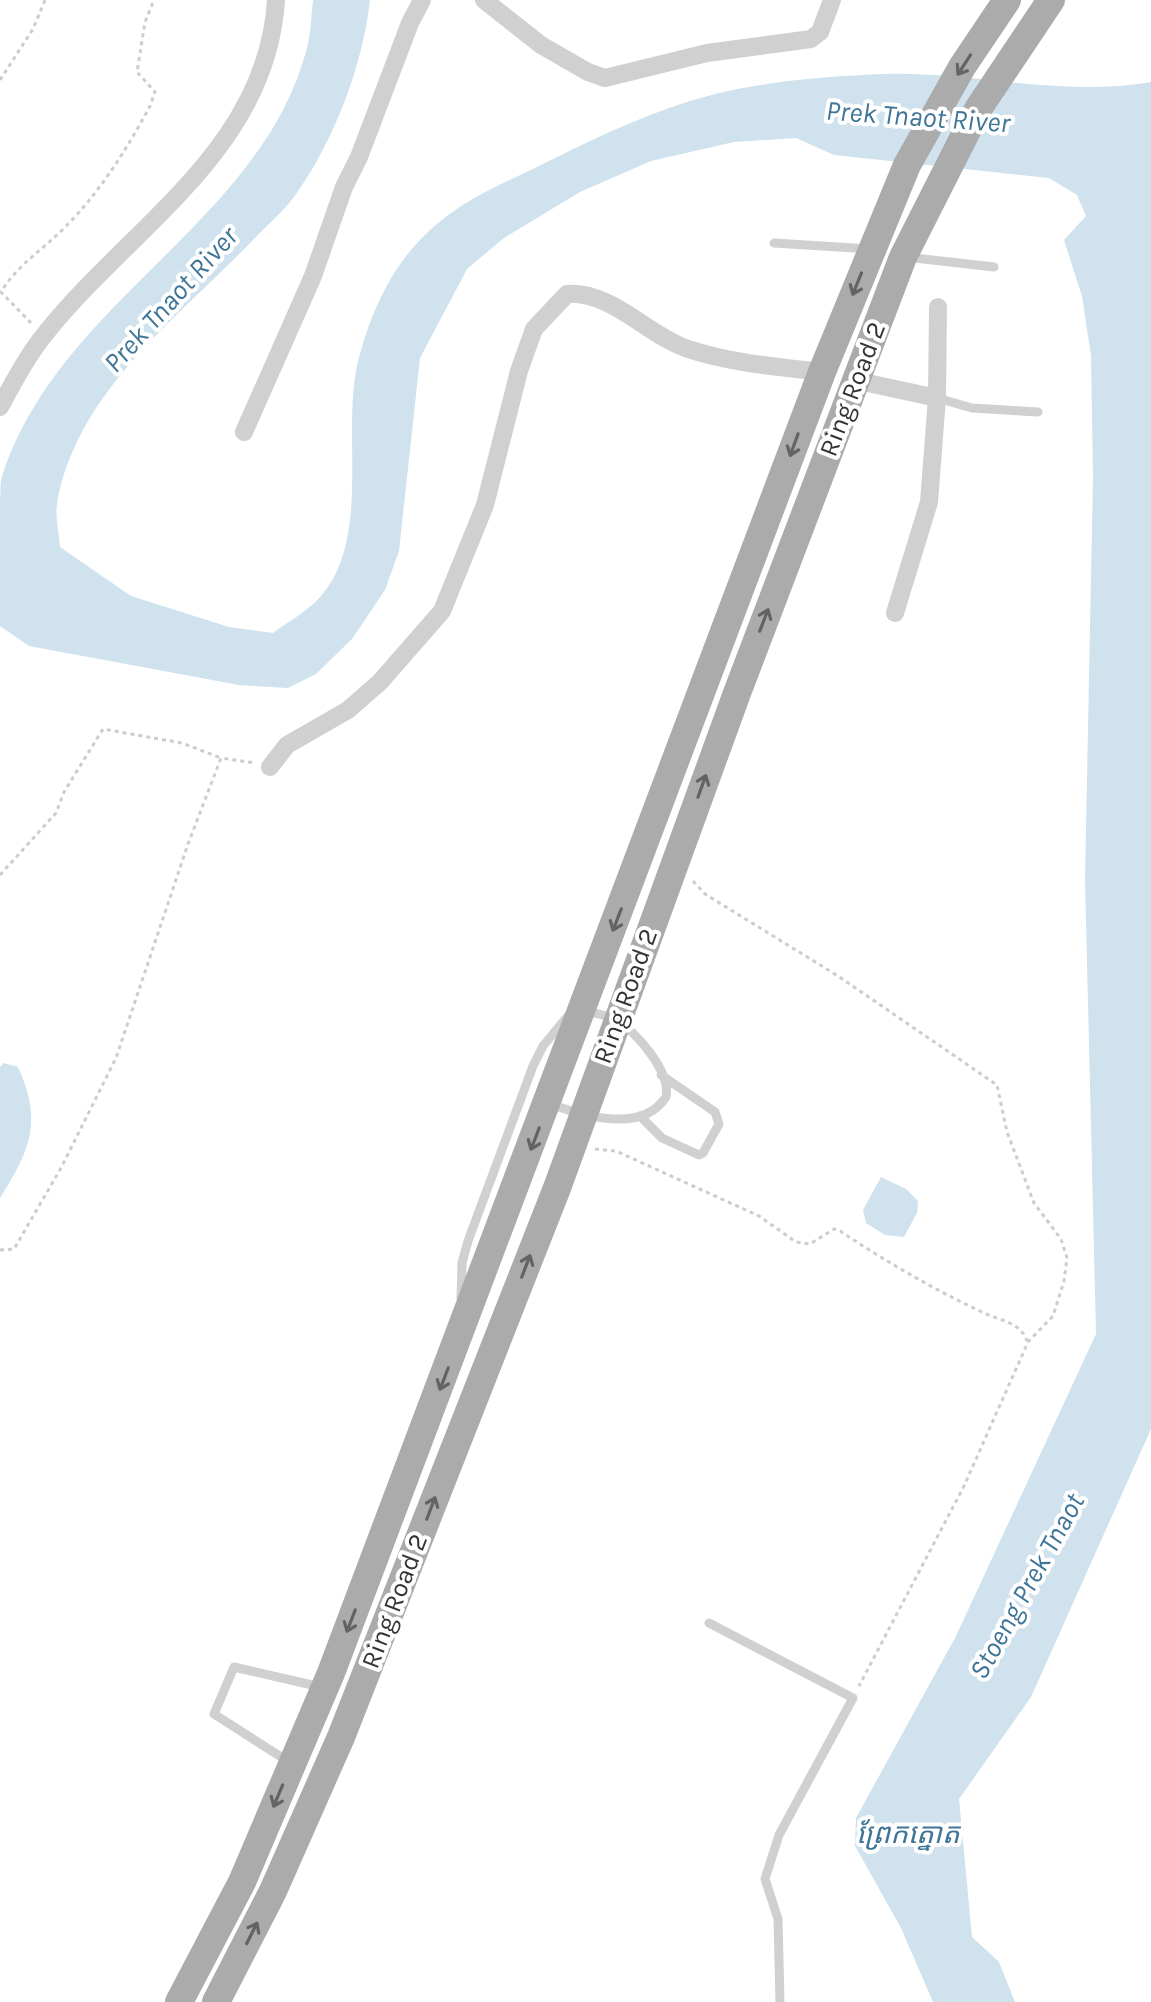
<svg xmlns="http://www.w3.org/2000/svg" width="1151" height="2002" viewBox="0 0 1151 2002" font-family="Karla,'Noto Sans Khmer',sans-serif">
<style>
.water{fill:#cfe2ee}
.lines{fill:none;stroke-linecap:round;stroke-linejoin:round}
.path{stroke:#cdcdcd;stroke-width:3;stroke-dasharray:4 4;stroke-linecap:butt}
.lane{stroke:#d0d0d0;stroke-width:9}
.street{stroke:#d0d0d0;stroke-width:18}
.primary{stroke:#ababab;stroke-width:28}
.oneway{stroke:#636363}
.labels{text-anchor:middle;stroke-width:8;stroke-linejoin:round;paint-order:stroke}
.street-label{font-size:26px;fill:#333;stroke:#fff}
.water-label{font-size:28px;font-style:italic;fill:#3f7597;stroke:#fff}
</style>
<rect width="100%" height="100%" fill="#fff"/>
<g class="water">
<path d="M313 0H370C363 66 333 143 294 197 282 213 266 226 252 241 178 318 76 392 57 504 55 517 59 533 60 547L131 596 229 627 273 633C289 621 308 611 321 596 371 538 342 436 357 366 368 320 388 271 423 237 457 203 493 188 535 168 593 139 652 110 715 94 768 81 830 76 884 74 973 71 1063 98 1151 82V1429L1031 1697 959 1799 972 1937 999 1962 1015 2002H933L901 1928 855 1846 856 1818 956 1636 1096 1334 1085 879 1093 477 1091 356 1082 296 1064 240 1086 216 1077 195 1049 178 834 155 796 138 734 142 651 161 580 192 504 238 467 269 420 358 399 551 385 590 352 639 316 674 288 688 239 685 29 646 0 626C0 591 0 557 0 522 0 509 0 492 1 480 56 301 261 225 307 48 311 33 311 16 313 0Z"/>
<path d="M4 1063 18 1067C43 1122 30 1150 0 1198V1067Z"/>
<polygon points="881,1177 906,1189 918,1201 917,1213 904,1237 885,1235 866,1223 863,1210"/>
</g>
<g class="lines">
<g class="path">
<polyline points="0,80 33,29 45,0"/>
<path d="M31 323 1 292C18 264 43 250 65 227 99 194 128 147 150 106L155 92 137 72 145 22 154 0"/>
<polyline points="0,875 56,813 64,792 103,729 182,743 221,758"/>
<polyline points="693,881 705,894 838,976 997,1085 1007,1132 1034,1203 1061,1239 1067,1258 1064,1281 1053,1316 1028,1342 964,1486 859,1686"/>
<path d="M595 1149 616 1151 759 1216 796 1242 810 1244 834 1229 840 1231C885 1261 933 1289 982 1312 999 1321 1020 1321 1027 1341"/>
<polyline points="0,1250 14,1249 61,1168 116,1058 188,844 221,758 255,763"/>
</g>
<g class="lane">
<polyline points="774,243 870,249"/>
<polyline points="906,257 994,267"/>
<polyline points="937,398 972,408 1038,412"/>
<path d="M550 1104C584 1116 642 1134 666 1097 671 1071 636 1032 616 1020 607 1015 595 1013 585 1011"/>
<polyline points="640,1116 662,1138 699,1155 703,1153 719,1124 715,1112 661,1075"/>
<polyline points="461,1298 462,1263 468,1241 533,1066 543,1046 567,1017"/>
<polyline points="709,1623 853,1698 779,1835 765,1879 778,1919 780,2002"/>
<polyline points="289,1762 214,1714 234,1667 321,1687"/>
</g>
<g class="street">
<polyline points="484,0 541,45 588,72 605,78 707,53 811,39 820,32 832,0"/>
<polyline points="854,380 937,398 929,502 895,613"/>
<polyline points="937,398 938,307"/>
<path d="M0 407C13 383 27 356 45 334 130 227 267 150 276 0"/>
<polyline points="244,432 313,276 344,187 359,157 410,23 422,0"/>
<path d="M270 767 287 745 348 710 380 682 442 611 485 505 519 371 534 329 567 294C612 291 647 335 688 349 731 363 777 367 822 372"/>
</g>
<g class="primary">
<polyline points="179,2002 242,1882 331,1673 822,372 907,165 962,67 1007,0"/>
<polyline points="216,2002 273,1891 341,1737 557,1188 737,693 903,257 978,109 1051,0"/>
</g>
</g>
<defs><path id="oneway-shaft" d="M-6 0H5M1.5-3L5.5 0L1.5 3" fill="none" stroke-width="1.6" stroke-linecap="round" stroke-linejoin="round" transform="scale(2)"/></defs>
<g class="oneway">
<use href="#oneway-shaft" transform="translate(964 65) rotate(123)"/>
<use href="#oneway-shaft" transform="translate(857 284) rotate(112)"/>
<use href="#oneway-shaft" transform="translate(794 445) rotate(110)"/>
<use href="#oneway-shaft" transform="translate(764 620) rotate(-69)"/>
<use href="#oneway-shaft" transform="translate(702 786) rotate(-70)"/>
<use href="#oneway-shaft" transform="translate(617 920) rotate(111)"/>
<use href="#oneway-shaft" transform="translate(535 1139) rotate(111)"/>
<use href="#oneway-shaft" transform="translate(526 1266) rotate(-69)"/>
<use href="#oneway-shaft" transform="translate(444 1379) rotate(111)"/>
<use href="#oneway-shaft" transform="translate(431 1508) rotate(-69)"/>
<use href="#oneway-shaft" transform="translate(351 1621) rotate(111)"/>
<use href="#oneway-shaft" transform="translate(278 1796) rotate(113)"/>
<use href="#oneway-shaft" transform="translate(252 1933) rotate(-63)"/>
</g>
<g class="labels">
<g class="street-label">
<text transform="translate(852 389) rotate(-69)" y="9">Ring Road 2</text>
<text transform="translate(625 996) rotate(-70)" y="9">Ring Road 2</text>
<text transform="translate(394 1601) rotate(-69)" y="9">Ring Road 2</text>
</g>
<g class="water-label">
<text transform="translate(918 116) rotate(4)" y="10">Prek Tnaot River</text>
<text transform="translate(170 299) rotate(-48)" y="10">Prek Tnaot River</text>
<text transform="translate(1026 1586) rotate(-61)" y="10">Stoeng Prek Tnaot</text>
<text x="908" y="1843">ព្រែកត្នោត</text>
</g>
</g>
</svg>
